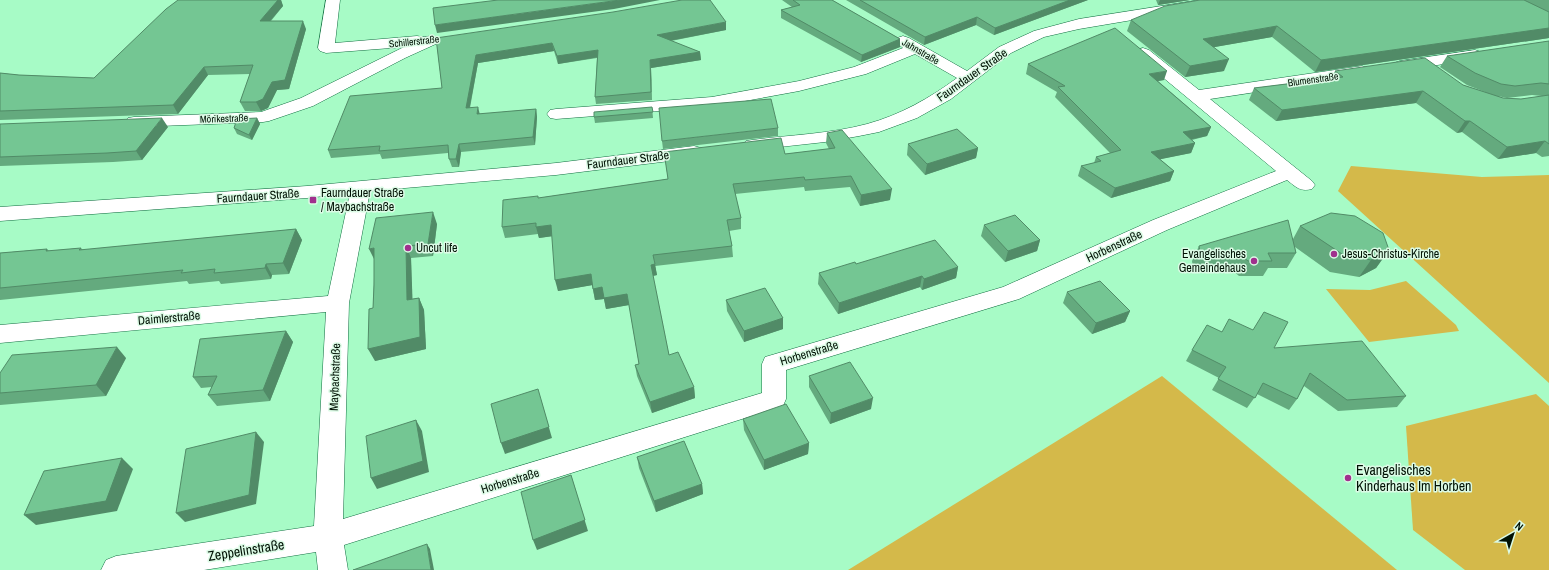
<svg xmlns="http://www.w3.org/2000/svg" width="1549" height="570" viewBox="0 0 1549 570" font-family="'Archivo Narrow',sans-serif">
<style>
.green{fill:#d4b94a}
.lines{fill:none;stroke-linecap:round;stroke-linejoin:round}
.minor-casing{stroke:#116e41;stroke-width:1}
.minor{fill:#fff;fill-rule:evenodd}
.wall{fill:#64aa7e;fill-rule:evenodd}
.shaded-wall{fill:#518b67}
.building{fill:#74c693;stroke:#518b67}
.poi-dot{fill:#a0308d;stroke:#dcfbe6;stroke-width:1.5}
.labels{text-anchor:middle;stroke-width:3;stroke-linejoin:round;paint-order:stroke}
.far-street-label{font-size:10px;fill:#001104;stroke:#dcfbe6}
.street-label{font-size:12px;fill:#001104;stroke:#dcfbe6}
.poi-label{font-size:12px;fill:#001104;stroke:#dcfbe6;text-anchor:start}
.near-poi-label{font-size:14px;fill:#001104;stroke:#dcfbe6;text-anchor:start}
.near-street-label{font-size:14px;fill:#001104;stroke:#dcfbe6}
</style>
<rect width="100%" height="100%" fill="#a7fbc6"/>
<g class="green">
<polygon points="1351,166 1482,177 1549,175 1549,383 1338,191"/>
<polygon points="1406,281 1456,325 1459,331 1369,342 1326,289 1370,290"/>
<polygon points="1162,376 1397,570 848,570"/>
<polygon points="1536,394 1549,406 1549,570 1465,570 1413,530 1406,426"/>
</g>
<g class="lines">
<defs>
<g id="minor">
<path d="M326 0H340L335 43 417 36C425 38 429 35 438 37L440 40 438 43 405 58 313 106 269 121 263 122 134 127 128 126 125 122 128 118 134 117 261 112 301 98 404 47 326 53 320 51 318 48Z"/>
<path d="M1200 0H1234L1232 3 1227 4 1079 29 1044 37 1011 53 951 99 917 118 879 132 859 136 825 142 752 150 746 149 743 145 746 141 752 140C790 135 830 134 867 124 900 115 930 98 957 78L915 54 866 74 799 91 712 107 556 119 550 118 547 114 550 110 556 109 712 97 799 81 854 67 903 48 895 41 897 38 903 36 909 38 967 71 999 47 1034 31 1079 19Z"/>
<path d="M1143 48 1149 50 1199 90 1362 66 1368 68 1370 71 1368 74 1362 76 1210 99 1312 181 1315 185 1312 189C1300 192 1296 187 1287 180L1167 230 1019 299 786 370V399L783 406 344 545 348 570H318L316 552 204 570H101L106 560 116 556 314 526 326 312 0 343V325L328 296 350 193 307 198 0 221V207L307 186 556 163 694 146 701 148 703 152 701 156 694 158 556 175 370 191 349 303 343 519 762 393V364L765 357 1003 287 1153 220 1276 171 1137 56 1135 53 1137 50Z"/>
<polygon points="1475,50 1481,52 1483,55 1481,58 1400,71 1394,69 1392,66 1394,63 1400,61"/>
</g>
</defs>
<use href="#minor" class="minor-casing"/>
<use href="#minor" class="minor"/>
</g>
<g class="wall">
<polygon points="178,0 281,0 283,6 271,21 306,29 289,89 277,90 268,108 261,111 245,111 240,102 250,74 208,75 178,114 0,120 0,73 19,75 94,78"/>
<polygon points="782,0 832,0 900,39 900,47 861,62 781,18 781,10 792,7"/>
<polygon points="846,0 1088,0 994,35 976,25 924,45"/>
<polygon points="1156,0 1190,0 1158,5"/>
<polygon points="1200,0 1549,0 1549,38 1315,72 1272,37 1214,47 1224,71 1185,77 1127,31 1131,20"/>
<polygon points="726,30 671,41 700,52 701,60 651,68 652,100 596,104 595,97 597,58 558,64 554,51 478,63 470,108 480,114 536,109 537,117 535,145 461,152 459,167 452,167 449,159 448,153 382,159 380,154 331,158 328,150 442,88 436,38"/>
<path d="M1549 41V156L1542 157 1536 153 1498 159 1462 132 1457 133 1416 103 1276 121 1249 100 1254 88 1332 78 1335 71 1463 85 1485 92 1467 85 1440 67 1447 56ZM1532 95 1542 96H1543L1521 99 1503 98 1498 96 1507 98Z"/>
<polygon points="1028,64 1164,80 1158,81 1211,127 1207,136 1192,140 1195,143 1191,153 1160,159 1174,171 1170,181 1111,198 1078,176 1081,166 1094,163 1096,157 1110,153 1055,97 1057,92 1026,74"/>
<polygon points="652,107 653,118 595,123 594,117"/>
<polygon points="257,118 260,124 252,140 237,134 234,128"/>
<polygon points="0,124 168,127 142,160 113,162 0,166"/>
<polygon points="778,128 778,136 663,149 662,141"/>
<polygon points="827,133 890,200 860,206 850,187 805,191 804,187 735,194 741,218 741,229 729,231 732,246 733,257 655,266 657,275 653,276 669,355 694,387 695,398 652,413 637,376 635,365 639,364 629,305 606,309 604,299 595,300 592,285 558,291 552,236 539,238 538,234 505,238 502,227 538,196 538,198 668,179 664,152 785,154 829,149 826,143"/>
<polygon points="908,144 978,148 976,158 925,175 907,155"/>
<polygon points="376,218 437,224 433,256 411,258 412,299 419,298 424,310 426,349 375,361 373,308"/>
<polygon points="984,225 1040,240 1037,251 1005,262 981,236"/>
<polygon points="1300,226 1389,250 1376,268 1359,277 1330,272 1295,247 1296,253 1287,268 1268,268 1263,276 1239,276 1230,268 1193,268 1192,261 1199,246 1293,239"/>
<polygon points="296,229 302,240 289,274 272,275 271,279 221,284 219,281 189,284 187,281 0,300 0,253 47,249 49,251 81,248 83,250"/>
<polygon points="856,264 958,267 956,278 922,290 920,287 838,314 818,284 819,273"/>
<polygon points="1067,292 1130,311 1125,322 1092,334 1063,303"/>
<polygon points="726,300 783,318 783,329 744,342 727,311"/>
<polygon points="286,331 293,342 270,401 217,406 208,395 212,387 201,388 193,377"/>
<polygon points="1222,332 1274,348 1406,396 1397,407 1338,411 1304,386 1297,399 1289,410 1257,394 1247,408 1212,390 1219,378 1186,361 1192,350"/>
<polygon points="126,358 106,396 0,405 0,373"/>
<polygon points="809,376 871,409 830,424 809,387"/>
<polygon points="743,419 809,443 808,454 764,470 744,430"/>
<polygon points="637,457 702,484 703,494 656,512 639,468"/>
</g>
<g class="shaded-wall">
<polygon points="278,0 281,0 283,6 263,29 260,21"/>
<polygon points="620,0 660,0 614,9 437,33 435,25"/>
<polygon points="1070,0 1088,0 994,35 995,28"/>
<polygon points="1160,0 1190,0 1158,5"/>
<polygon points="977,17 976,25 924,45 925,37"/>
<polygon points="303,21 306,29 289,89 277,90 268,108 261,111 256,102"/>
<polygon points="726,22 726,30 658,43 657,35"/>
<polygon points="1277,26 1272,37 1198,50 1203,39"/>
<polygon points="1549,28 1549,38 1315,72 1321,60"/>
<polygon points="900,39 900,47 861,62 862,55"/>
<polygon points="552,43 554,51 478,63 468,116 466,108 476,55"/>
<polygon points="598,50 599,57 558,64 557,56"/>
<polygon points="700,52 701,60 651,68 652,100 650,60"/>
<polygon points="1229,59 1224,71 1185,77 1190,66"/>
<polygon points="204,67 208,75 178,114 173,105"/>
<polygon points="1167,71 1164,80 1146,83 1149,74"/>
<polygon points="1423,91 1416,103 1276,121 1282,110"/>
<polygon points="478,107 480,115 477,114"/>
<polygon points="536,109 537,117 535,145 533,137"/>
<polygon points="162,118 168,127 142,160 136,151"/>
<polygon points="257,118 260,124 252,140 249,135"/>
<polygon points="1465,121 1470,121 1462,132 1457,133"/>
<polygon points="1211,127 1207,136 1179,142 1183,132"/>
<polygon points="1545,141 1536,153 1498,159 1507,147"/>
<polygon points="1195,143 1191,153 1147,162 1151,152"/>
<polygon points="459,144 461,152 459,167 456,159"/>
<polygon points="978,148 976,158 925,175 927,164"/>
<polygon points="1174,171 1170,181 1111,198 1115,188"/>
<polygon points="892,189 890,200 860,206 861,195"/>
<polygon points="433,212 437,224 433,256 428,244"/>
<polygon points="551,225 554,236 539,238 536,227"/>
<polygon points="296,229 302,240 289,274 283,263"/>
<polygon points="1040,240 1037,251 1005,262 1008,251"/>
<polygon points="406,246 411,258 413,313 407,300"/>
<polygon points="374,248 375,261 369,249"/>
<polygon points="1389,250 1376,268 1359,277 1371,260"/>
<polygon points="266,264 272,275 271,279 265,268"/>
<polygon points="655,264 657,275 652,276 651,265"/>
<polygon points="958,267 956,278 922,290 924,279"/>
<polygon points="591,274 593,285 558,291 555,280"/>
<polygon points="922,276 920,287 838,314 839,303"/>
<polygon points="602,287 627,294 629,305 606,309 604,299 595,300 593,289"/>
<polygon points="419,298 424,310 426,349 375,361 368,349"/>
<polygon points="1130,311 1125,322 1092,334 1096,323"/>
<polygon points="783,318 783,329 744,342 744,331"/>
<polygon points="286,331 293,342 270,401 263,390"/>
<polygon points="117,347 126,358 106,396 96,385"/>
<polygon points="694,387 695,398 652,413 650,402"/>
<polygon points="873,398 871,409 830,424 831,413"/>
<polygon points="541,400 552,438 505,454 501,443"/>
<polygon points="416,420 422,431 429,472 377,489 371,478"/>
<polygon points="256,432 264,442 256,504 185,522 176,513"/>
<polygon points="809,443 808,454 764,470 764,460"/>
<polygon points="122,458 133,469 117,511 36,525 24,515"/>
<polygon points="571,475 588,531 537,550 533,540"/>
<polygon points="702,484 703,494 656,512 654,501"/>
<polygon points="427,544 430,549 434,570 431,570"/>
</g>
<g class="building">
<polygon points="178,0 278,0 260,21 303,21 285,80 272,82 263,99 256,102 240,102 253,65 204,67 173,105 0,111 0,73 19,75 94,78 166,9"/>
<polygon points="498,0 620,0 435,25 433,8"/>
<polygon points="682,0 710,0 726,22 657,35 700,52 650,60 651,92 595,97 598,50 557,56 552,43 476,55 466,108 478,107 477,114 536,109 533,137 459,144 456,159 449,159 448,145 379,151 380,146 328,150 350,96 442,88 436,38 613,12"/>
<polygon points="793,0 832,0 900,39 862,55 781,10 800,5"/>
<polygon points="860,0 1070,0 995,28 977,17 925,37"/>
<polygon points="1200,0 1524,0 1549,12 1549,28 1321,60 1277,26 1203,39 1229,59 1190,66 1131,20 1165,6"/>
<polygon points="1115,28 1167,71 1149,74 1211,127 1183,132 1195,143 1151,152 1174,171 1115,188 1081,166 1101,161 1096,157 1121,150 1058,87 1065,86 1028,64"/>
<polygon points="1549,41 1549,84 1541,83 1515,86 1501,84 1475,73 1447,56"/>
<polygon points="1425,58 1463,85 1503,98 1521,99 1549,95 1549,144 1545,141 1507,147 1470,121 1465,121 1423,91 1282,110 1254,88 1343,77 1335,71"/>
<polygon points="771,99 778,128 662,141 659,108"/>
<polygon points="652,107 653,112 594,117 594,112"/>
<polygon points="162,118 136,151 107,153 0,157 0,124"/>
<polygon points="257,118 249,135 234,128 237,119"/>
<polygon points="957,129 978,148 927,164 908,144"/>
<polygon points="842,130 892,189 861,195 851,176 805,180 804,177 733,184 741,218 727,220 732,246 653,255 655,264 651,265 669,355 678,352 694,387 650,402 635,365 639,364 627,294 604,298 602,287 593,289 591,274 555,280 551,225 536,227 536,223 502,227 503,200 538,196 538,198 668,179 664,152 781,138 785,154 835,148 827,133"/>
<polygon points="433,212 428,244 406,246 407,300 419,298 420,337 368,349 369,309 373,308 374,285 374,248 369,249 376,218"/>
<polygon points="1331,213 1355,216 1383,233 1389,250 1371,260 1342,254 1300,226"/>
<polygon points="1015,215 1040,240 1008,251 984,225"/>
<polygon points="1288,220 1296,253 1268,253 1272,261 1248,261 1238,253 1200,252 1199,246"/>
<polygon points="296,229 283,263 266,264 265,268 214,273 215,269 181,273 183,270 0,288 0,253 47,249 46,251 81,248 79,250"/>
<polygon points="935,240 958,267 924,279 922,276 839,303 819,273 855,262 856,264"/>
<polygon points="1100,281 1130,311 1096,323 1067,292"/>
<polygon points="765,288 783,318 744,331 726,300"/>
<polygon points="1264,312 1288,322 1274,348 1362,341 1406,396 1347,400 1310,373 1297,399 1263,383 1255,398 1218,379 1226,367 1192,350 1207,325 1222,332 1229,319 1253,330"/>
<polygon points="286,331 263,390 208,395 217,376 193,377 200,339"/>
<polygon points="117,347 96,385 0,393 0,373 12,355"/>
<polygon points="850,362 873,398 831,413 809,376"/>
<polygon points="538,389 549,427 501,443 491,404"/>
<polygon points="786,404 809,443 764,460 743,419"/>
<polygon points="416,420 423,461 371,478 366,436"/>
<polygon points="256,432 249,495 176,513 186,449"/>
<polygon points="684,441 702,484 654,501 637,457"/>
<polygon points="122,458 106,501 24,515 44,471"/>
<polygon points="571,475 585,520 533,540 521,492"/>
<polygon points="427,544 431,570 353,570"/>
</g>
<g class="poi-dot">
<rect x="309" y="196" width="8" height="8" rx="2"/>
<circle cx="408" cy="248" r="4"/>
<circle cx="1334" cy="254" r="4"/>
<circle cx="1254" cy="261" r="4"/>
<circle cx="1348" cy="478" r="4"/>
</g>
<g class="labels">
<g class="far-street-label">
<text transform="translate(414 41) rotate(-6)" y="4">Schillerstraße</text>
<text transform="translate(921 51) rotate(30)" y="4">Jahnstraße</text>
<text transform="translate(1313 79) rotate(-8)" y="4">Blumenstraße</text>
<text transform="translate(224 118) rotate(-2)" y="4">Mörikestraße</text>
</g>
<g class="street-label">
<text transform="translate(972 75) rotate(-35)" y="4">Faurndauer Straße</text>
<text transform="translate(628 160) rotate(-7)" y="4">Faurndauer Straße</text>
<text transform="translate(258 196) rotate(-4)" y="4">Faurndauer Straße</text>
<text transform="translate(1114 246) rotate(-25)" y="4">Horbenstraße</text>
<text transform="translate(169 318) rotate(-5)" y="4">Daimlerstraße</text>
<text transform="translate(809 353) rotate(-17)" y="4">Horbenstraße</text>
<text transform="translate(335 377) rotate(-88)" y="4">Maybachstraße</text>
<text transform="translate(510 481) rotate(-17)" y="4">Horbenstraße</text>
</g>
<g class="poi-label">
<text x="321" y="197">Faurndauer Straße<tspan x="321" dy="14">/ Maybachstraße</tspan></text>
<text x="416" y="252">Uncut life</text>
<text x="1246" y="258" text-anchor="end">Evangelisches<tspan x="1246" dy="14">Gemeindehaus</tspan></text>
<text x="1342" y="258">Jesus-Christus-Kirche</text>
</g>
<g class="near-poi-label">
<text x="1356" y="475">Evangelisches<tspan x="1356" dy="16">Kinderhaus Im Horben</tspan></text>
</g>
<g class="near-street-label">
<text transform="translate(246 550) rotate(-9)" y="5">Zeppelinstraße</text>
</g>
</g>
<g transform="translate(1513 534) rotate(39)" stroke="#dcfbe6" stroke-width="3" paint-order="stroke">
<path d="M0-3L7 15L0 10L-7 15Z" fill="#001104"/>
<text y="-6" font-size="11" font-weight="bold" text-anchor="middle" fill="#001104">N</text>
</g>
</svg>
